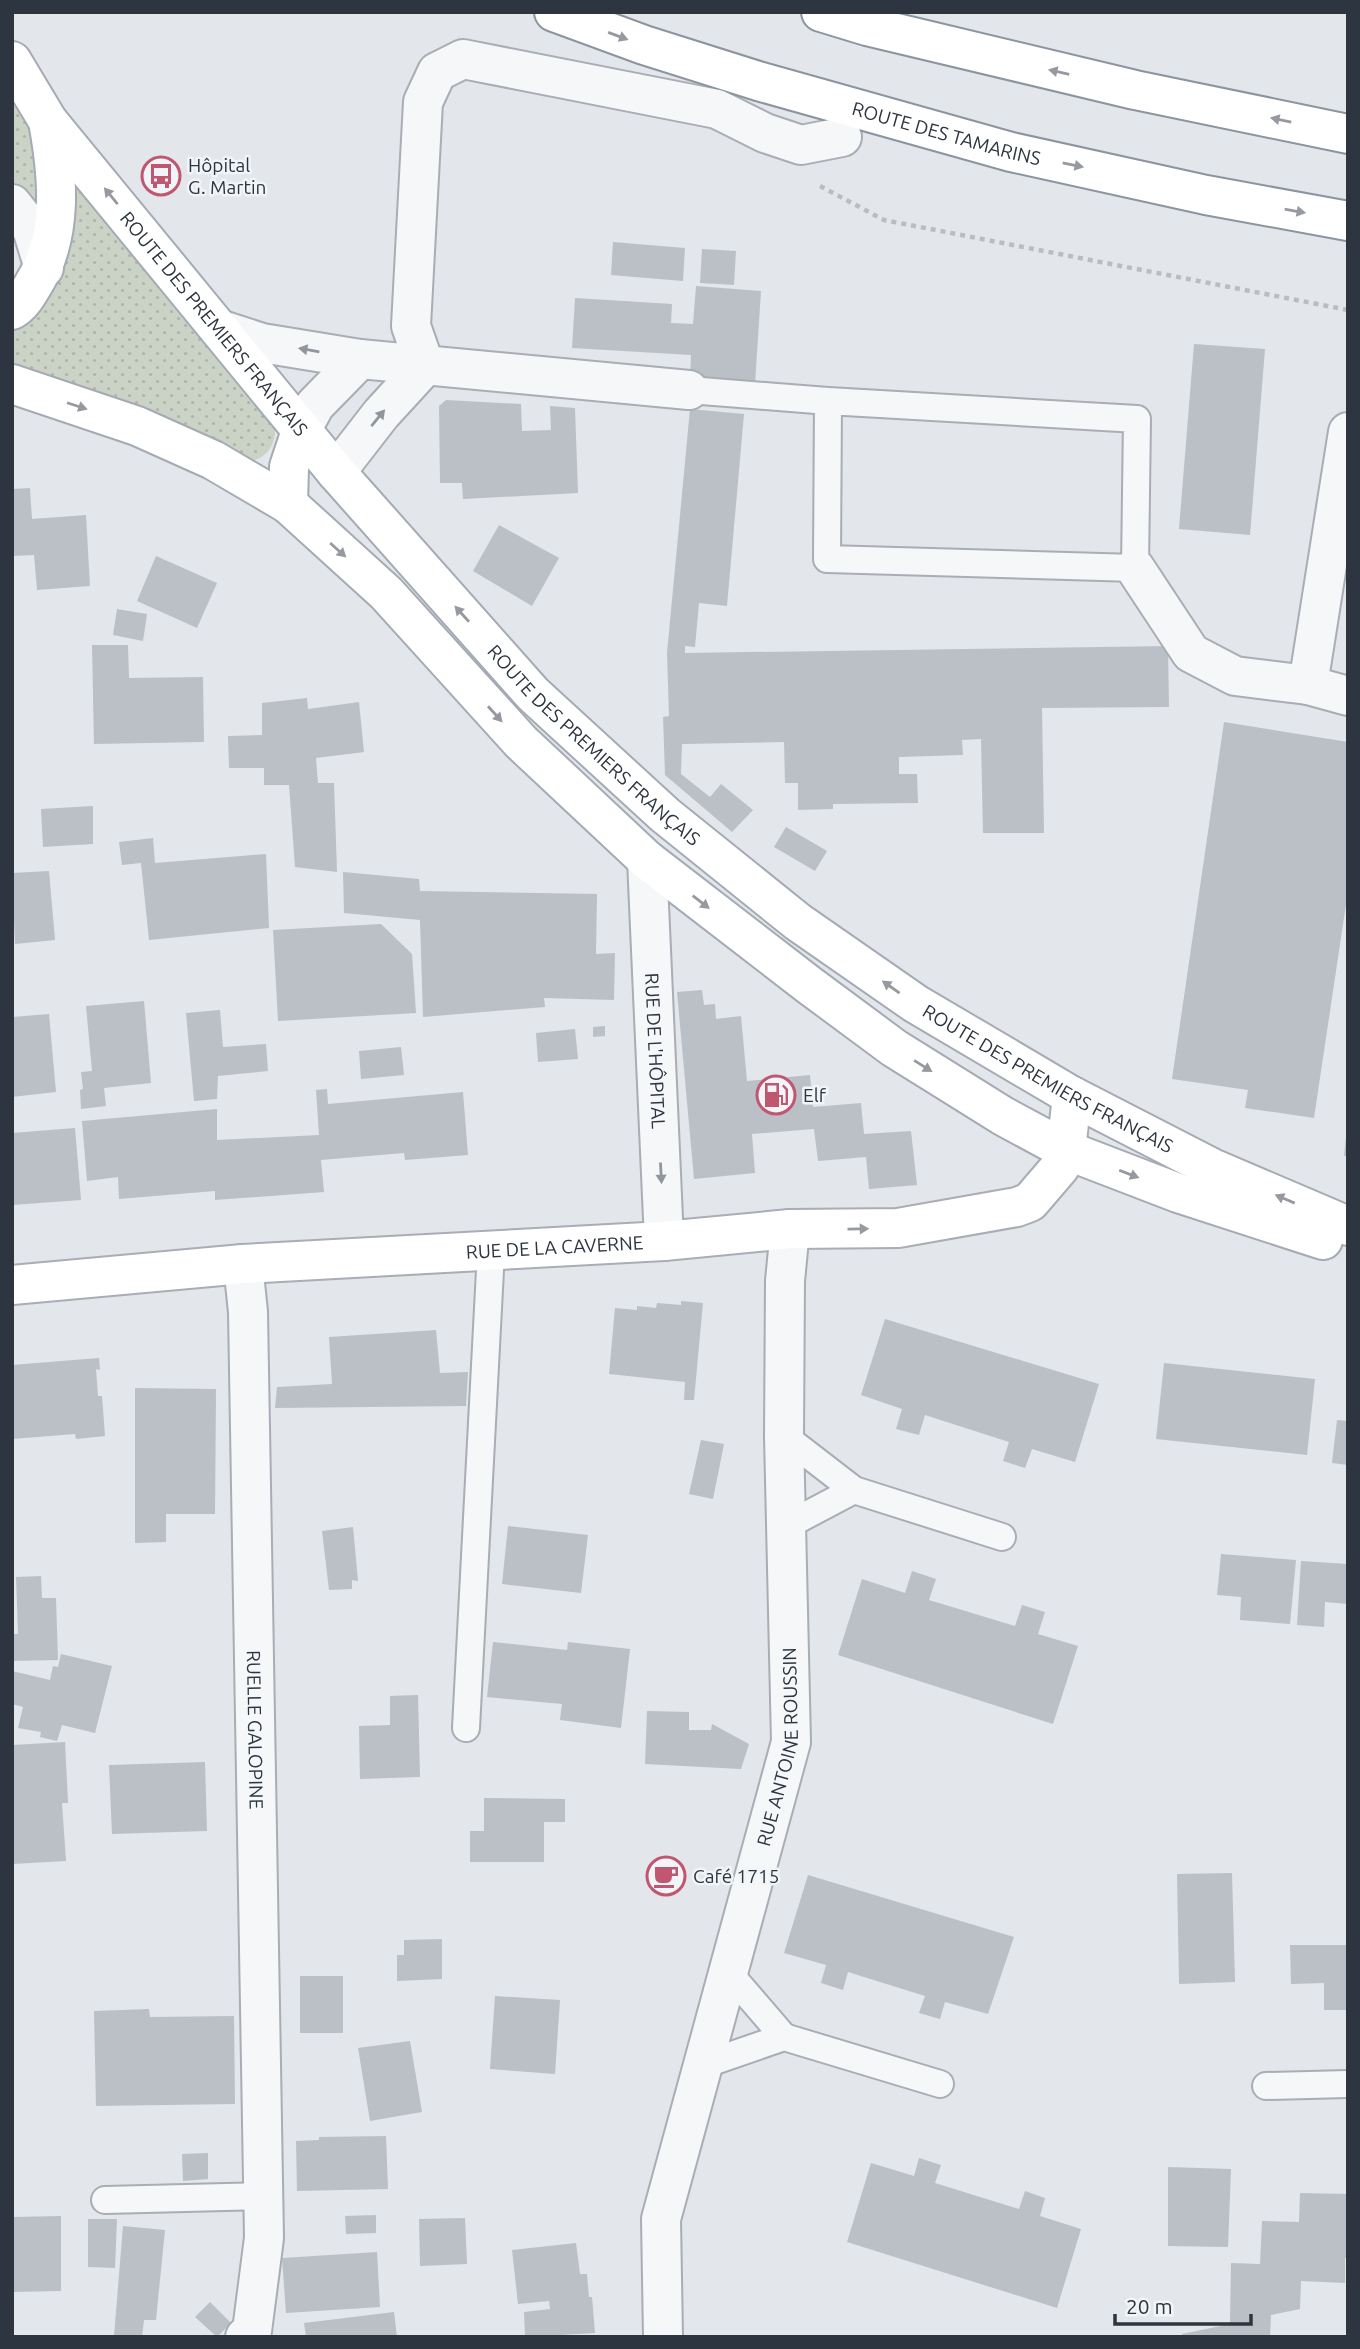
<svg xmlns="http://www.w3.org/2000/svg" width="1360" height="2349" viewBox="0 0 1360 2349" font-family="Ubuntu,sans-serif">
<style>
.grass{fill:url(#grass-dots)}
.building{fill:#bbc0c6}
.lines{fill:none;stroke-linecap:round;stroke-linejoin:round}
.lane-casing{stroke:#a9adb4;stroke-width:30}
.street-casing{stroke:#a9adb4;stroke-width:42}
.secondary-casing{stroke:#a9adb4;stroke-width:42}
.primary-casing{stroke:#a4abb4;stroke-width:42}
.highway-casing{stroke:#8c959f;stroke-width:42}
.path{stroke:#b9bdc1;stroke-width:4.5;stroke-dasharray:5 5;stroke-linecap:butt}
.lane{stroke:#f5f7f8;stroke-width:26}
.street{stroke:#f5f7f8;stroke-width:38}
.secondary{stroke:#fff;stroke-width:38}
.primary{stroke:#fff;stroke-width:38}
.highway{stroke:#fff;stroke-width:38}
.oneway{fill:#969aa0}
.oneway2{fill:#91969c}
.labels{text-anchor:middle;stroke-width:5;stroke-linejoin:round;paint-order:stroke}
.street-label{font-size:19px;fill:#2d3540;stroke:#f2f5f7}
.poi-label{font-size:19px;fill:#2d3540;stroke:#f2f5f7;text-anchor:start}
</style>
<defs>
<pattern id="grass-dots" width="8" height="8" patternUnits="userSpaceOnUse" patternTransform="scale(1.75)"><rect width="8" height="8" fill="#cad3c5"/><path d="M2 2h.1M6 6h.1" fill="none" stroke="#aeb6aa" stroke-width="1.8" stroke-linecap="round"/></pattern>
</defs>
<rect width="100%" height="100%" fill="#e3e6ea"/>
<g class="grass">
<polygon points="12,90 37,150 41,220 12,188"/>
<path d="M83 183 274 418C278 438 272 456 251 461L12 370V330L28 318 73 194Z"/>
</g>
<g class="building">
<polygon points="613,242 685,248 683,281 611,275"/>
<polygon points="702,249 736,251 734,285 700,283"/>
<polygon points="696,286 761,291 755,384 690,380 691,355 572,348 575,298 672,304 671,323 693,324"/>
<polygon points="1194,344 1265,349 1250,535 1179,529"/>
<polygon points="446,400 521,404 522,431 551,430 550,406 575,408 578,493 463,499 462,483 440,483 439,406"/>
<polygon points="690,409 744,414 727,606 699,603 695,647 685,646 685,653 1168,646 1169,707 1042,708 1044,833 983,833 981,739 962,740 963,755 899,757 899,774 917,774 918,803 833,804 833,809 798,810 798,783 785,783 784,742 682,744 681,774 710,797 721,784 753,810 732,832 665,775 663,717 669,716 667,653"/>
<polygon points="30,488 32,519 86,515 90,586 37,590 34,555 12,556 12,489"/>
<polygon points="499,525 559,558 532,606 473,571"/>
<polygon points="156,556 217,583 197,628 137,601"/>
<polygon points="117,609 147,614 143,641 113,635"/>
<polygon points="92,645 128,645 129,678 203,677 204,742 94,744"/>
<polygon points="307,698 308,709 359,702 364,752 316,758 318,783 334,783 337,872 295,867 289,785 264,785 264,768 229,768 228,736 262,735 262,703"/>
<polygon points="1224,722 1348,742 1348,891 1314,1118 1245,1108 1248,1090 1172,1079"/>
<polygon points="93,806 93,844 43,847 41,809"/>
<polygon points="786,827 827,851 815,871 774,847"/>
<polygon points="153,838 155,863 266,854 269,928 149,940 141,863 122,865 119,842"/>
<polygon points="49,871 55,940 15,944 12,873"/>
<polygon points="343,872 419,879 420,891 597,894 596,954 615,953 614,1000 544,998 545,1007 423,1017 420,920 344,913"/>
<polygon points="381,924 412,954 416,1013 278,1021 273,930"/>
<polygon points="702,990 704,1005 715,1004 716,1019 741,1016 747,1081 810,1075 813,1107 861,1103 864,1134 911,1131 917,1185 869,1189 866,1157 818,1161 814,1129 752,1134 755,1173 694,1179 677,992"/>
<polygon points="144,1001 151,1083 104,1088 106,1106 81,1109 80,1090 83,1089 81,1072 92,1071 86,1006"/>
<polygon points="220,1010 223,1047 266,1044 268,1071 218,1076 217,1099 194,1101 186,1013"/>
<polygon points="49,1014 56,1092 12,1097 12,1017"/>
<polygon points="605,1026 605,1036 593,1037 593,1027"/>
<polygon points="575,1029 578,1059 538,1062 536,1033"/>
<polygon points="401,1047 404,1075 361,1079 359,1051"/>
<polygon points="327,1089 328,1104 463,1092 468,1155 405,1160 404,1153 321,1160 324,1192 215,1200 215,1191 119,1199 118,1177 87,1181 82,1121 217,1109 217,1140 319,1135 316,1090"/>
<polygon points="75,1128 81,1200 12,1205 12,1133"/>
<polygon points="1346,1137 1348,1137 1348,1156 1344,1156"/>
<polygon points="681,1301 703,1303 694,1400 684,1400 685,1382 609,1374 615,1308 637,1310 637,1306 656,1308 657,1303 681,1305"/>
<polygon points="885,1319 1099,1384 1075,1462 1032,1449 1025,1468 1003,1461 1009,1442 925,1415 919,1435 896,1429 902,1409 861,1395"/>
<polygon points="436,1330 440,1373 468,1372 466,1406 275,1408 277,1387 332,1384 329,1337"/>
<polygon points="99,1358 100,1370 96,1369 98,1396 102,1396 105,1436 76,1439 75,1434 12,1439 12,1365"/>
<polygon points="1164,1363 1315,1379 1307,1455 1156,1439"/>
<polygon points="135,1388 216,1389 215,1514 166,1514 166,1542 135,1543"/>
<polygon points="1337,1420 1348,1421 1348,1465 1332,1463"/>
<polygon points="701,1440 724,1444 713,1499 689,1494"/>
<polygon points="508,1526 588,1535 581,1593 502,1584"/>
<polygon points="353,1527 358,1581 352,1580 352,1589 329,1590 322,1531"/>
<polygon points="1221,1554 1296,1560 1290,1624 1240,1620 1241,1597 1217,1595"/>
<polygon points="1301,1561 1348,1564 1348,1604 1325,1602 1324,1627 1297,1625"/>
<polygon points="912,1571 936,1579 929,1600 1015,1626 1022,1605 1045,1612 1038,1634 1078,1646 1053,1724 838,1655 862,1579 905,1593"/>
<polygon points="41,1576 42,1598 56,1598 58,1660 12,1661 12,1634 18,1634 16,1577"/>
<polygon points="493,1642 567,1650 568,1642 630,1649 621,1728 560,1720 562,1704 487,1697"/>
<polygon points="61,1654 112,1666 95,1733 62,1725 57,1741 40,1737 41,1732 18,1728 23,1707 12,1704 12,1671 50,1680 53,1666 58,1667"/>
<polygon points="418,1695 420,1777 360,1779 359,1726 390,1725 390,1696"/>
<polygon points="647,1711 689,1712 689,1730 711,1730 712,1724 749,1744 741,1769 645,1764"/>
<polygon points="65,1742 68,1803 62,1803 66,1861 12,1864 12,1745"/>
<polygon points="205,1762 207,1831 112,1834 109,1765"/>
<polygon points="484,1798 565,1799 565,1822 544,1822 544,1862 470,1862 470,1831 484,1831"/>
<polygon points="1232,1873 1235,1982 1179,1984 1177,1874"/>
<polygon points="808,1875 1014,1937 988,2014 945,2002 940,2019 919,2013 925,1996 848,1972 843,1990 821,1983 826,1965 784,1953"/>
<polygon points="442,1939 442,1979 397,1981 397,1955 404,1955 404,1940"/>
<polygon points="1290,1945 1348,1945 1348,2010 1324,2010 1324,1983 1291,1984"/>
<rect x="300" y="1976" width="43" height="57"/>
<polygon points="495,1996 560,2000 555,2074 490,2069"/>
<polygon points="149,2009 150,2017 234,2016 235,2104 96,2106 94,2011"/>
<polygon points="410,2041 422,2112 370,2121 358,2048"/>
<polygon points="386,2136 388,2189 297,2191 296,2141 319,2140 319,2137"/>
<polygon points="208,2153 208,2179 183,2181 182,2154"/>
<polygon points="919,2158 941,2165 935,2183 1019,2209 1025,2191 1045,2198 1040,2216 1081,2229 1057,2308 847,2242 871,2163 914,2176"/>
<polygon points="1168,2167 1231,2169 1228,2247 1168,2246"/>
<polygon points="1300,2193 1348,2194 1348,2258 1345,2258 1345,2283 1301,2281 1300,2309 1271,2315 1270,2337 1182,2337 1182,2334 1230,2324 1231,2263 1260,2264 1262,2221 1299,2222"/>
<polygon points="376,2215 376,2233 346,2234 345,2216"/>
<polygon points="61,2216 61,2291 12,2292 12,2217"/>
<polygon points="465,2218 467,2264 420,2266 419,2219"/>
<polygon points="88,2219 117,2219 115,2268 88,2267"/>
<polygon points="123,2226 165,2230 156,2320 144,2320 142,2337 114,2336"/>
<polygon points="576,2243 580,2274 587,2274 589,2297 592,2297 595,2333 525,2337 524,2312 550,2309 549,2301 518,2304 512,2250"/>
<polygon points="377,2252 380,2307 286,2313 282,2258"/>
<polygon points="210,2302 231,2323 217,2337 195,2317"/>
<polygon points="394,2312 397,2337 306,2337 304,2323"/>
</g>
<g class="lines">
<defs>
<g id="lane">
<polyline points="689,390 828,401 1137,419 1135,568 827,559 828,401"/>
<polyline points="784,1436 854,1490 1002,1537"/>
<polyline points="786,1526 854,1490"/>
<polyline points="466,1728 491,1251"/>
<polyline points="728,1972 784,2037"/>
<polyline points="703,2065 784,2037 940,2084"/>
<polyline points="1266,2086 1348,2084"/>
<polyline points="105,2200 264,2196"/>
</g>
<g id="street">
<polyline points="12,204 32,229 44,268"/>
<polyline points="219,329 262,343 360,359 689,390"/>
<polyline points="425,366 411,326 423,102 437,72 463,59 717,109 765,133 801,145 842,137"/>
<polyline points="301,431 315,405 360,359"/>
<polyline points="336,472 381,414 425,366"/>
<polyline points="1135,568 1191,653 1235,676 1308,685 1348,696"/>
<polyline points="1308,685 1348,432"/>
<path id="s1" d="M647 860 664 1241"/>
<path id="s2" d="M243 1264 248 1312 264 2238 252 2331 245 2337"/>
<path id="s3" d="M663 2337 661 2219 791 1742 784 1436 785 1281 790 1229"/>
</g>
<g id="secondary">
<path id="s4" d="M12 1285 243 1264 664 1241 790 1229 898 1228 1017 1207 1030 1202 1060 1167 1066 1150 1072 1096"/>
</g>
<g id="primary">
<path id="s5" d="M12 61 48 121 336 472 533 694 665 815 798 922 916 1004 1072 1096 1212 1168 1348 1226"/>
<path d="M12 310C22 304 27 295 33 285 64 236 58 176 48 121"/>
<polyline points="12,384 137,426 213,460 288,504 386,593 521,742 647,860 809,985 894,1048 1003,1116 1066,1150 1178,1193 1323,1240"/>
<polyline points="288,504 289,467 301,431"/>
</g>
<g id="highway">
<path id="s6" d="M554 12 644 45 758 81 1011 152 1206 195 1348 221"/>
<polyline points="821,12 867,26 1135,90 1348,134"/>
</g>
</defs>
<use href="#lane" class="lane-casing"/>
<use href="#street" class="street-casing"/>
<use href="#secondary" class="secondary-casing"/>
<use href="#primary" class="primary-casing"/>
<use href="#highway" class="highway-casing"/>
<polyline class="path" points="820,186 884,220 1348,310"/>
<use href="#lane" class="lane"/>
<use href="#street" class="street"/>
<use href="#secondary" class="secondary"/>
<use href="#primary" class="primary"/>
<use href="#highway" class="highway"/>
</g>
<defs><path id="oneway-solid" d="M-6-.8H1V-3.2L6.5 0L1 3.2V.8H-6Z" transform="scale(1.75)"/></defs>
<g class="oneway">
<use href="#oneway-solid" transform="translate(618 36) rotate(20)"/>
<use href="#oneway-solid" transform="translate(1059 72) rotate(-167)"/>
<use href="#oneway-solid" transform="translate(1281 120) rotate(-168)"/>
<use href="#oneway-solid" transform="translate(1073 165) rotate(12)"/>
<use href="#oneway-solid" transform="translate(111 196) rotate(-129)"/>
<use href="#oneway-solid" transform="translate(1295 211) rotate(10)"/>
<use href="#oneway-solid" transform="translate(77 406) rotate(18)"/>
<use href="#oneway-solid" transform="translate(338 550) rotate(42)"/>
<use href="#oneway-solid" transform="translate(462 614) rotate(-132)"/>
<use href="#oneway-solid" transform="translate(495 714) rotate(48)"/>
<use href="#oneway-solid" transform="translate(701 902) rotate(38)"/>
<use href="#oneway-solid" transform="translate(891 987) rotate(-145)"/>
<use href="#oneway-solid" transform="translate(923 1066) rotate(32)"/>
<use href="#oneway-solid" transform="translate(1129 1174) rotate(21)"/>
<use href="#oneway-solid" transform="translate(1285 1199) rotate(-157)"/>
<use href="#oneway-solid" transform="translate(858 1229) rotate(-1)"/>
</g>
<g class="oneway2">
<use href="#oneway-solid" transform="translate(309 350) rotate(-170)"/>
<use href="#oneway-solid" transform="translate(378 418) rotate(-51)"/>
<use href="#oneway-solid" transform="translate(661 1173) rotate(87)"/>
</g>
<defs>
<symbol id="bus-ring" viewBox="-11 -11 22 22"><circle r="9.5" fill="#f2f5f7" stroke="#c0566f" stroke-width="1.5"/><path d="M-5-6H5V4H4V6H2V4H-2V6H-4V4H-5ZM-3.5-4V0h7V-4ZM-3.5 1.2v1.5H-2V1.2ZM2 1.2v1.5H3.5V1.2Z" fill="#c0566f"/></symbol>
<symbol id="fuel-ring" viewBox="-11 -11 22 22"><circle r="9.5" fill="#f2f5f7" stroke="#c0566f" stroke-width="1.5"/><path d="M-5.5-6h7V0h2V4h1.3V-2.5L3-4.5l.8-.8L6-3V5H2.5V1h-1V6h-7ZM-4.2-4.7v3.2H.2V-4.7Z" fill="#c0566f"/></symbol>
<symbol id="cafe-ring" viewBox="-11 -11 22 22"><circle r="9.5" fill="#f2f5f7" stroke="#c0566f" stroke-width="1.5"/><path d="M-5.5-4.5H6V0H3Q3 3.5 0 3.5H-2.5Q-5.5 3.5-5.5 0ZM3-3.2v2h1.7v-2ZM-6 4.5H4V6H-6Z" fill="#c0566f"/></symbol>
</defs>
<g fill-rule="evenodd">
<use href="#bus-ring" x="139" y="154" width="44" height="44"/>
<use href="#fuel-ring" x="754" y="1073" width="44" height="44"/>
<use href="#cafe-ring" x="644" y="1854" width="44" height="44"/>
</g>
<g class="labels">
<g class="street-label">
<text dy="7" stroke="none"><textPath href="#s6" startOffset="411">ROUTE DES TAMARINS</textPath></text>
<text dy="7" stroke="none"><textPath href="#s5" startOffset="332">ROUTE DES PREMIERS FRANÇAIS</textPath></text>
<text dy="7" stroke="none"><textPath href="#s5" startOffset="900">ROUTE DES PREMIERS FRANÇAIS</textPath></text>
<text dy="7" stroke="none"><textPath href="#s1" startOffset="191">RUE DE L'HÔPITAL</textPath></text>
<text dy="7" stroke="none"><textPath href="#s5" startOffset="1466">ROUTE DES PREMIERS FRANÇAIS</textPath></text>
<text dy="7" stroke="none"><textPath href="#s4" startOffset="544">RUE DE LA CAVERNE</textPath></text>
<text dy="7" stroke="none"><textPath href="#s2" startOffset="466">RUELLE GALOPINE</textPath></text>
<text dy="7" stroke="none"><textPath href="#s3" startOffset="606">RUE ANTOINE ROUSSIN</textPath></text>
</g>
<g class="poi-label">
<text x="188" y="172">Hôpital<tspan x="188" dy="22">G. Martin</tspan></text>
<text x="803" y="1102">Elf</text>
<text x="693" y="1883">Café 1715</text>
</g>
</g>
<rect width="1360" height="2349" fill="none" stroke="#2d3540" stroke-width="28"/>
<path d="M1115 2314v10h136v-10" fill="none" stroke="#2d3540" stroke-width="3.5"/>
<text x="1126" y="2314" font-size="21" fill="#2d3540" stroke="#f2f5f7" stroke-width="5" paint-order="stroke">20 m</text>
</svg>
